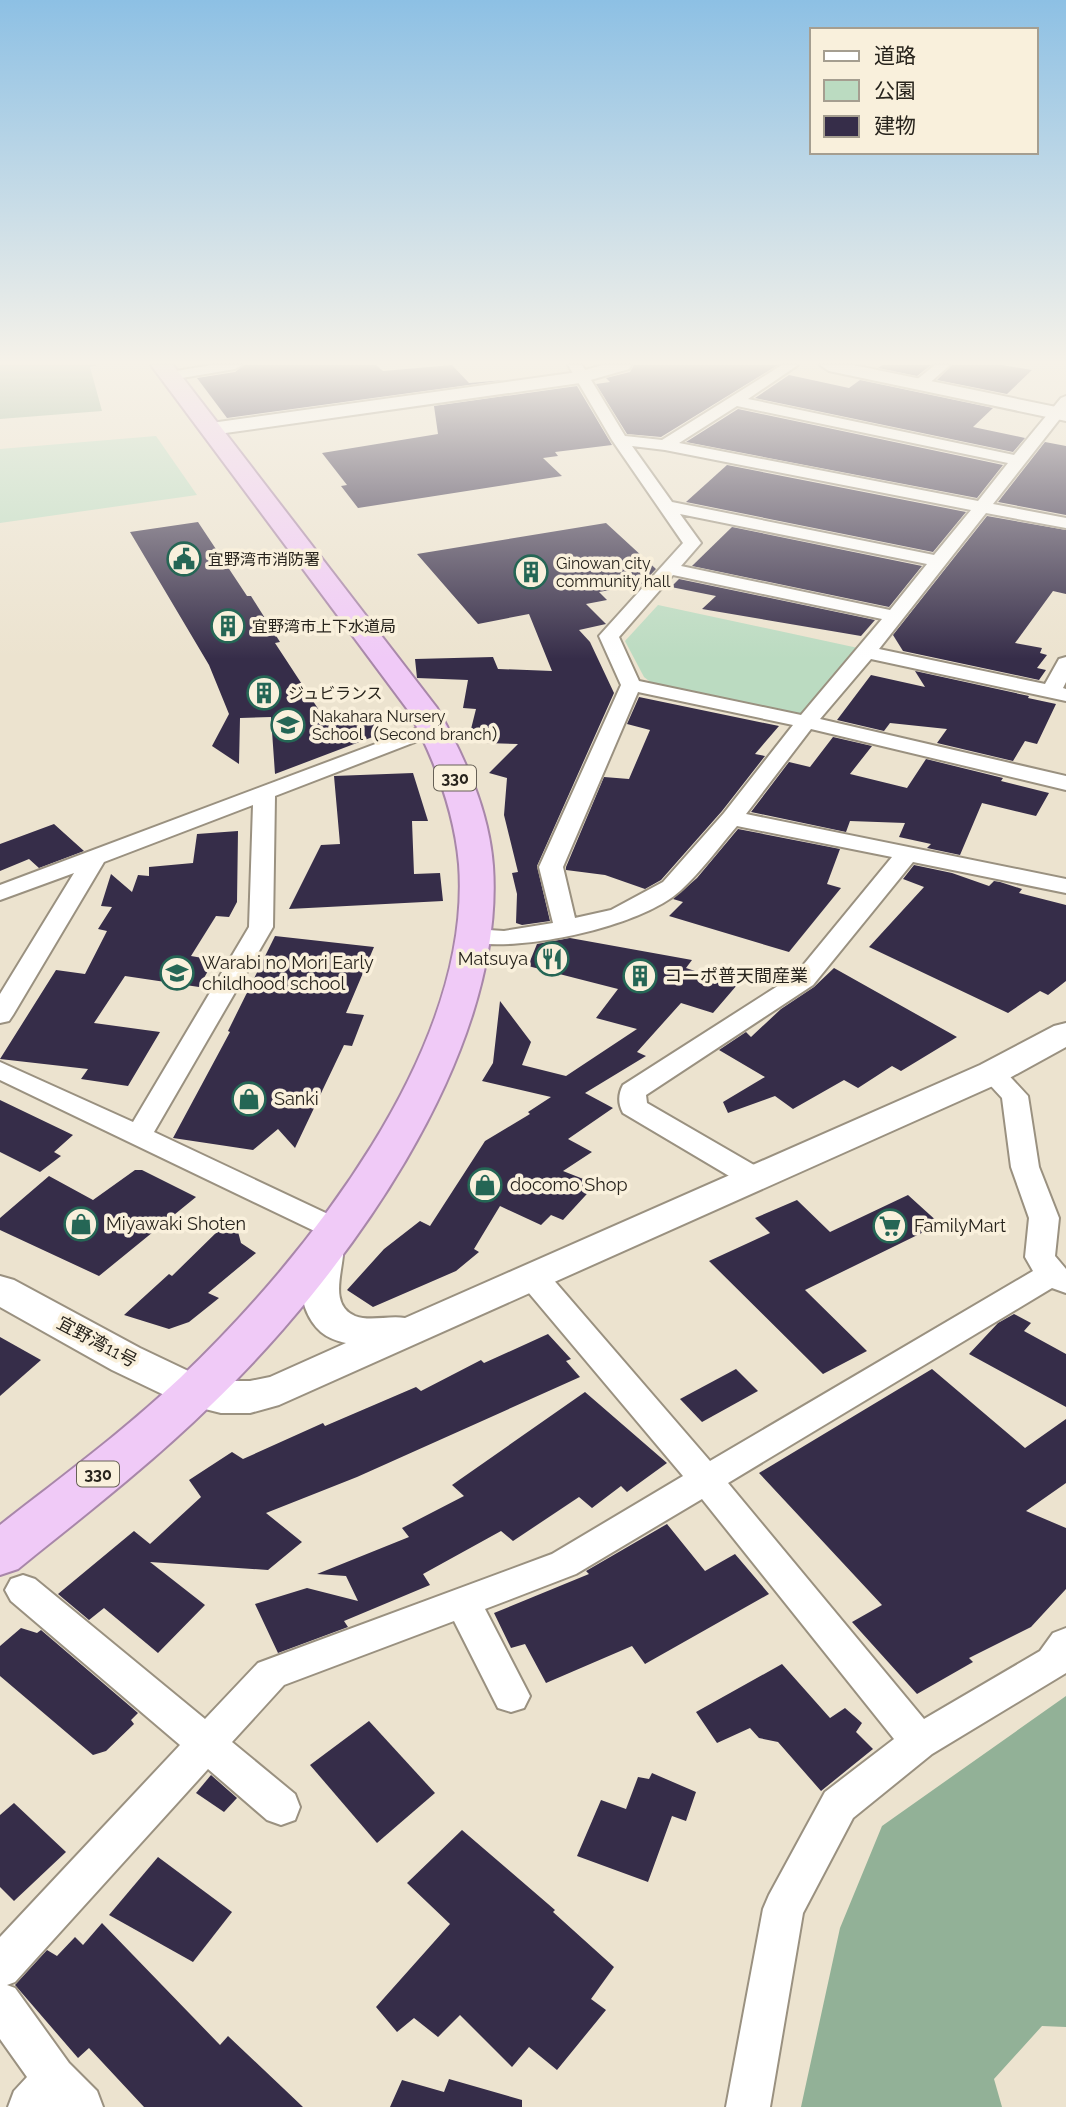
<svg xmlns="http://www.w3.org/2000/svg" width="1066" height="2107" viewBox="0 0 1066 2107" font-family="Raleway,'Noto Sans JP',sans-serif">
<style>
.green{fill:#bbdbc1}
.forest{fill:#92b197}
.building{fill:#362d49}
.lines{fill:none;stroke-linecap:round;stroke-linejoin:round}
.minor-casing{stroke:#9a9180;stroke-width:4}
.tertiary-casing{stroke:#9a9180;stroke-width:4}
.trunk-casing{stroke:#a887a9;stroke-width:4}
.minor{fill:#fff;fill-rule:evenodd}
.tertiary{fill:#fff;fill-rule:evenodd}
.trunk{fill:#f0caf7;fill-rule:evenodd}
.labels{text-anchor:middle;stroke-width:7;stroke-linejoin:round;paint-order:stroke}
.far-poi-label{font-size:16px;fill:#28241d;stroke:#f9f0dc;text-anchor:start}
.shield{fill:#f9f0dc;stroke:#676156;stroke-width:2}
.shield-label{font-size:16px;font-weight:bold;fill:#28241d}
.poi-label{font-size:18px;fill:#28241d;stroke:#f9f0dc;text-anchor:start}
.street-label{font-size:18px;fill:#28241d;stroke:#f9f0dc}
</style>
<rect width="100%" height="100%" fill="#ece3cf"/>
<g class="green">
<polygon points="156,436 197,495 0,523 0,449"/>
<polygon points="658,605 858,648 808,712 792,715 653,684 644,677 625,641"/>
</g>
<g class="forest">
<polygon points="0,365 99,365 90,367 102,411 0,419"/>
<polygon points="1066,1696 1066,2027 1042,2026 994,2079 1002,2107 801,2107 840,1928 882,1826"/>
</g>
<g class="building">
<polygon points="244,365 376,365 383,371 452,365 469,383 505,380 227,418 197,378 235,372"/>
<polygon points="634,365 778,365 661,437 627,434 596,384 610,382 606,378 630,372"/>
<polygon points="882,365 931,365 917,376 878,368"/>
<polygon points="952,365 1002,365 1032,370 1007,394 937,380"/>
<polygon points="789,375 849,388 860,380 993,408 973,427 1025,438 1013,452 755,398"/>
<polygon points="577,386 612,445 555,452 558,456 543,458 562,476 358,508 341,486 347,485 322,453 438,434 434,406"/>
<polygon points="738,409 1003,465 977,498 686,442"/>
<polygon points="1045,442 1066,446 1066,515 998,502"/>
<polygon points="727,465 966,512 933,552 686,502"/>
<polygon points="987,516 1066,530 1066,594 1053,591 1015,643 1042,648 1040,653 1047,655 1037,668 1046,670 1039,680 903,651 893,635"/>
<polygon points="198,522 247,596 251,596 280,642 275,643 330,727 364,714 391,730 275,774 271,717 240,718 239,764 212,746 229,714 209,665 130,532"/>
<polygon points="606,523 656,569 642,584 599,592 607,600 586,604 606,624 579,630 590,642 614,693 537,866 550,921 522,925 516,923 517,894 512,873 518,872 504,815 507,778 489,773 518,744 486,743 487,730 471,729 476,709 463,708 468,680 417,678 415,659 493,657 498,669 552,671 529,614 478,624 417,554"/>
<polygon points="732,527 922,566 889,607 692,566"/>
<polygon points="679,579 875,620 861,636 702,609 716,596 671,587"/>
<polygon points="915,671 1029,696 1028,698 1056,704 1037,744 1025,741 1013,761 937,743 947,729 890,723 884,731 837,720 871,675 925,687"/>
<polygon points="639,697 779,726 755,754 765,756 722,811 661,880 645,889 605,875 566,870 566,867 604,777 629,779 650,730 627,724"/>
<polygon points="833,737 872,746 850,774 907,788 926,759 1003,778 1001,781 1049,793 1036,816 982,803 960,855 927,848 931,844 899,837 905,823 850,821 846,832 751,812 789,762 810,767"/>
<polygon points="413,773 428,821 412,821 414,874 440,873 443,901 289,909 321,845 340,844 334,776"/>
<polygon points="54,824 84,851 39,868 29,859 0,871 0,844"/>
<polygon points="738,829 840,849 827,884 841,888 789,952 669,916 683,902 673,899 697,878"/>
<polygon points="238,831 237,902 229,917 216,916 191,956 214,960 199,987 125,976 94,1023 160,1032 128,1086 81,1079 88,1069 0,1059 56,970 85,974 107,931 98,929 112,907 101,906 111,874 132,892 138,875 149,876 149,867 193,863 197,834"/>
<polygon points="914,865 952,873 989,886 994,881 1000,882 1022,889 1019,893 1066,905 1066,981 1048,995 1040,991 1008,1013 869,947 924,887 903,879"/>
<polygon points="275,936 374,947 346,1013 364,1015 352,1046 344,1045 295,1148 278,1129 253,1150 173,1138 230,1032 228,1031"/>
<polygon points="570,938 692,960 686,968 737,985 713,1013 681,1003 637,1052 646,1056 585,1093 613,1108 568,1139 592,1152 563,1171 596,1184 563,1220 551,1215 541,1225 500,1206 474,1249 479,1252 456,1271 373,1307 347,1290 384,1249 420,1221 430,1226 485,1141 530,1114 528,1112 551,1097 482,1081 493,1063 500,1001 531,1042 522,1065 566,1076 637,1029 596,1018 618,989 528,966 537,944"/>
<polygon points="834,968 957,1037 901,1071 892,1066 858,1088 844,1080 793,1109 775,1096 728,1113 723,1102 765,1077 719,1050 746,1032 751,1037 781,1009 814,987"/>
<polygon points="0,1100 73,1135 54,1152 61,1156 40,1172 0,1152"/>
<polygon points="135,1170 142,1170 196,1197 99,1276 0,1230 0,1218 49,1176 93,1200"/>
<polygon points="908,1195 940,1224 805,1290 867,1351 823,1374 709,1261 770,1233 755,1218 797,1200 830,1232"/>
<polygon points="222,1227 237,1228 241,1243 256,1253 208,1293 219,1298 189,1322 169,1329 124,1315 169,1274 172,1276"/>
<polygon points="1014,1314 1031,1323 1024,1331 1066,1354 1066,1407 969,1354 998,1323"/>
<polygon points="548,1334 571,1359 566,1361 580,1377 357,1477 266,1513 302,1542 268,1570 150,1562 205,1605 158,1653 104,1608 89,1620 58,1594 134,1531 150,1544 201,1497 189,1480 232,1452 243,1459 323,1423 325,1426 416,1387 421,1391 481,1360 484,1363"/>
<polygon points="0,1337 41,1360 0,1396"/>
<polygon points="736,1369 758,1391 702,1422 680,1399"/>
<polygon points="932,1369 1025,1448 1066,1419 1066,1483 1026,1511 1066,1528 1066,1589 1031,1627 969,1658 973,1662 917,1694 852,1622 882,1605 759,1473"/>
<polygon points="585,1392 667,1463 627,1492 621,1486 592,1508 579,1497 513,1541 501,1531 423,1574 430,1585 344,1621 348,1627 278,1653 255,1604 307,1588 358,1601 346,1576 317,1574 409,1537 402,1528 464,1496 452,1485"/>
<polygon points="667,1524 705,1571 735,1554 769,1594 645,1664 632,1646 546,1683 525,1644 511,1648 494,1613 589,1574 586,1571"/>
<polygon points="21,1628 37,1633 41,1630 138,1713 131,1720 134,1724 106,1751 93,1755 0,1676 0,1646"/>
<polygon points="782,1664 830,1718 845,1708 862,1723 856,1732 873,1749 821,1791 778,1742 759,1738 750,1728 717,1743 696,1712"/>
<polygon points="369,1721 435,1793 377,1843 310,1765"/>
<polygon points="652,1773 696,1792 686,1821 672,1816 648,1882 577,1856 601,1800 626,1809 638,1777 649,1779"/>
<polygon points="211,1775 237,1798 224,1812 196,1793"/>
<polygon points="14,1803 66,1852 14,1901 0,1887 0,1815"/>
<polygon points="462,1830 555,1910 553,1912 614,1967 591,1999 606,2010 557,2070 529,2047 512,2067 460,2015 438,2037 414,2018 397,2032 376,2007 450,1924 407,1883"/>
<polygon points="158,1857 232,1912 193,1962 109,1915"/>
<polygon points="102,1923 220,2045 228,2036 303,2107 144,2107 89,2048 78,2058 15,1985 47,1950 57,1956 75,1937 83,1945"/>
<polygon points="449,2079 522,2100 522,2107 390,2107 402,2080 444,2092"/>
</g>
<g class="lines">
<defs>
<g id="minor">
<polygon points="212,365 242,365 235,369 170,380 163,376 170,372"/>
<path d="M568 365H582L625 436 662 440 782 365H798L748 399 1014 455 1061 398 1066 396V411L993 504 1066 518V528L986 513 879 649 1045 684 1059 659 1066 657V682L1063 688 1066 689V701L871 659 820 719 1066 776V790L811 729 746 814 1066 879V893L913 862 813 985 646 1095 647 1103 766 1172 770 1179 766 1186 756 1189 746 1186 623 1113C618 1104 618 1094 623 1085L795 975 892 857 737 826C719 847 701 872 680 891 640 927 516 954 464 941L461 936 464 931 473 929 504 931 553 923 539 867 621 685 599 636 683 543 612 440ZM737 406 1008 463 978 501 679 443ZM632 446 665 450 971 510 934 555 672 502ZM680 514 927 564 890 610 681 566 701 543ZM673 575 882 619 801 715 639 681 619 637ZM638 692 793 725 724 813 663 882 611 910 575 918 563 867Z"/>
<polygon points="935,365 950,365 925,387 915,387 913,384 915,381"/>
<polygon points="434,722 441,724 444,728 441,732 275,796 273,927 154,1132 347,1223 352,1230 347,1237 337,1240 327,1237 0,1080 0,1062 133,1122 249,927 253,805 104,862 13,1015 9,1021 0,1023 0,994 74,873 0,900 0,885"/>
<polygon points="992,1065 1001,1067 1028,1096 1039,1167 1059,1218 1055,1256 1066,1269 1066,1293 1052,1288 728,1483 924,1719 1040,1651 1053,1633 1066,1628 1066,1673 932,1754 853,1818 803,1913 770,2107 726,2107 763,1909 769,1895 825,1792 894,1739 702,1499 576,1574 485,1609 530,1696 524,1708 511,1712 498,1708 454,1621 284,1685 232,1742 295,1794 300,1807 295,1820 281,1825 267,1820 208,1769 15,1982 7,1985 15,1988 69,2063 97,2091 103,2107 8,2107 14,2091 27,2077 0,2039 0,1937 180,1745 11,1601 5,1590 11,1579 23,1575 35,1579 205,1719 258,1663 552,1554 683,1476 523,1286 519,1278 523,1270 534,1267 545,1270 710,1461 1033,1271 1025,1257 1029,1218 1011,1167 1002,1098 979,1073 983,1067"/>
</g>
<g id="tertiary">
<polygon points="603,365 631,365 629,369 580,383 211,435 204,433 201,429 204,425 211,423 578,372"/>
<polygon points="820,365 853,365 1066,409 1066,421 829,371"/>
<path d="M1066 1023V1047L1004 1081 279 1405 250 1413H221L181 1403 112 1370 0 1307V1276L14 1280 140 1348 203 1378 221 1381H250L270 1377 346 1343C337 1341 328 1338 321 1332 296 1310 295 1263 311 1236L324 1232 337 1236C338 1236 343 1245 343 1245 346 1265 326 1304 355 1316 371 1322 389 1315 405 1318L980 1065 1054 1026Z"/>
</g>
<path id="trunk" d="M151 365H173L437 708C464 756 489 810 493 866 506 1057 342 1279 211 1405 156 1459 94 1508 34 1556L18 1569 0 1575V1525C60 1478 124 1431 180 1378 306 1258 473 1049 459 864 454 809 434 758 408 710Z"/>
</defs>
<use href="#minor" class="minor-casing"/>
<use href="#tertiary" class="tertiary-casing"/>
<use href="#trunk" class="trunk-casing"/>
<use href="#minor" class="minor"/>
<use href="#tertiary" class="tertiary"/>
<use href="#trunk" class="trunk"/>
</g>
<linearGradient id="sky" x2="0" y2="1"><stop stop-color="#8dc0e4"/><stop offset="0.55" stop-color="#f6f2e9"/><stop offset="1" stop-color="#f6f2e9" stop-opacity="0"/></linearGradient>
<rect width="1066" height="659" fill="url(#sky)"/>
<defs>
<symbol id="civic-ring" viewBox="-11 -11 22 22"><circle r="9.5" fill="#f9f0dc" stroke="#256655" stroke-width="1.5"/><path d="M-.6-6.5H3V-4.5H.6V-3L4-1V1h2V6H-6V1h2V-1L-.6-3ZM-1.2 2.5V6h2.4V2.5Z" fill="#256655"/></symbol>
<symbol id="building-ring" viewBox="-11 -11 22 22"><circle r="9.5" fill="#f9f0dc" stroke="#256655" stroke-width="1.5"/><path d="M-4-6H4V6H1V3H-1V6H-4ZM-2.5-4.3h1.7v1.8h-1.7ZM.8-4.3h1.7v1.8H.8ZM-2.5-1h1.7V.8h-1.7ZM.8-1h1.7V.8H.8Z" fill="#256655"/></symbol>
<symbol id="school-ring" viewBox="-11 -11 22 22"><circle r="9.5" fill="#f9f0dc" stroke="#256655" stroke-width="1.5"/><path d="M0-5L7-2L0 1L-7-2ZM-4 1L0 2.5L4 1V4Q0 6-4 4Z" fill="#256655"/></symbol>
<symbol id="restaurant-ring" viewBox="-11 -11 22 22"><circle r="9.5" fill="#f9f0dc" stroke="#256655" stroke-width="1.5"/><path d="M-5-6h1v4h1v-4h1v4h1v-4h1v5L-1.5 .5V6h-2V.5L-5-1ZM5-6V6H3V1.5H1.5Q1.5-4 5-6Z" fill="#256655"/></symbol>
<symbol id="shop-ring" viewBox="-11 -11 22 22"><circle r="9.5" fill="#f9f0dc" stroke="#256655" stroke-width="1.5"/><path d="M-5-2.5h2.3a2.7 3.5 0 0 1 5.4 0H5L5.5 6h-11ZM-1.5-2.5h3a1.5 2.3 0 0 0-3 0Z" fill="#256655"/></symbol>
<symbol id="supermarket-ring" viewBox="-11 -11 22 22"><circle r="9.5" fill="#f9f0dc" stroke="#256655" stroke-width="1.5"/><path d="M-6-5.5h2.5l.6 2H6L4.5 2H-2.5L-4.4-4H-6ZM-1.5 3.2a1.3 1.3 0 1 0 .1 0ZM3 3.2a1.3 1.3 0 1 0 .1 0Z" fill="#256655"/></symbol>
</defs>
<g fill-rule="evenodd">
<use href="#civic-ring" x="165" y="540" width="38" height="38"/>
<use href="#building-ring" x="512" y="553" width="38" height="38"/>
<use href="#building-ring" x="209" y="607" width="38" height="38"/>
<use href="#building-ring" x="245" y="674" width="38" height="38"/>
<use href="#school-ring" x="269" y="706" width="38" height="38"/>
<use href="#restaurant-ring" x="533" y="940" width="38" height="38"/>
<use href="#school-ring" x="158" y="954" width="38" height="38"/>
<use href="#building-ring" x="621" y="957" width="38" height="38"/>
<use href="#shop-ring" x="230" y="1080" width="38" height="38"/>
<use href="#shop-ring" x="466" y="1166" width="38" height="38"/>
<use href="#shop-ring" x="62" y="1205" width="38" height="38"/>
<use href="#supermarket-ring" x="871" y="1207" width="38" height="38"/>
</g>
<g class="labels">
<g class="far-poi-label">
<text x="208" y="565">宜野湾市消防署</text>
<text x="556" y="569">Ginowan city<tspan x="556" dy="18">community hall</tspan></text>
<text x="252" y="632">宜野湾市上下水道局</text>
<text x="288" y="699">ジュビランス</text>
<text x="312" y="722">Nakahara Nursery<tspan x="312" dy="18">School（Second branch）</tspan></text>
</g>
<g class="shield">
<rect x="434" y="765.5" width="42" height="25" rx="5"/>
<rect x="77" y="1461.5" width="42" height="25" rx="5"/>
</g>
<g class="shield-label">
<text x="455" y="784">330</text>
<text x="98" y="1480">330</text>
</g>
<g class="poi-label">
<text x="528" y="965" text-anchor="end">Matsuya</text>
<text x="202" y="969">Warabi no Mori Early<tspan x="202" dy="21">childhood school</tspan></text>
<text x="664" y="982">コーポ普天間産業</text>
<text x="274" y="1105">Sanki</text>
<text x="510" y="1191">docomo Shop</text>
<text x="106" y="1230">Miyawaki Shoten</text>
<text x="914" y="1232">FamilyMart</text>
</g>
<g class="street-label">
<text transform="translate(97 1342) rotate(28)" y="6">宜野湾11号</text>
</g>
</g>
<rect x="810" y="28" width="228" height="126" fill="#f9f0dc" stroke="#a59e90" stroke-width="2"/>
<rect x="824" y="51" width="35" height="10" fill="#ffffff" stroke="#a59e90" stroke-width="2"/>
<text x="874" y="63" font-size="21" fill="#28241d">道路</text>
<rect x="824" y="80" width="35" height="21" fill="#bbdbc1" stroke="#a59e90" stroke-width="2"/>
<text x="874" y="98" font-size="21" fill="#28241d">公園</text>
<rect x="824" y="116" width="35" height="21" fill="#362d49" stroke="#a59e90" stroke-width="2"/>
<text x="874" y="133" font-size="21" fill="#28241d">建物</text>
</svg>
